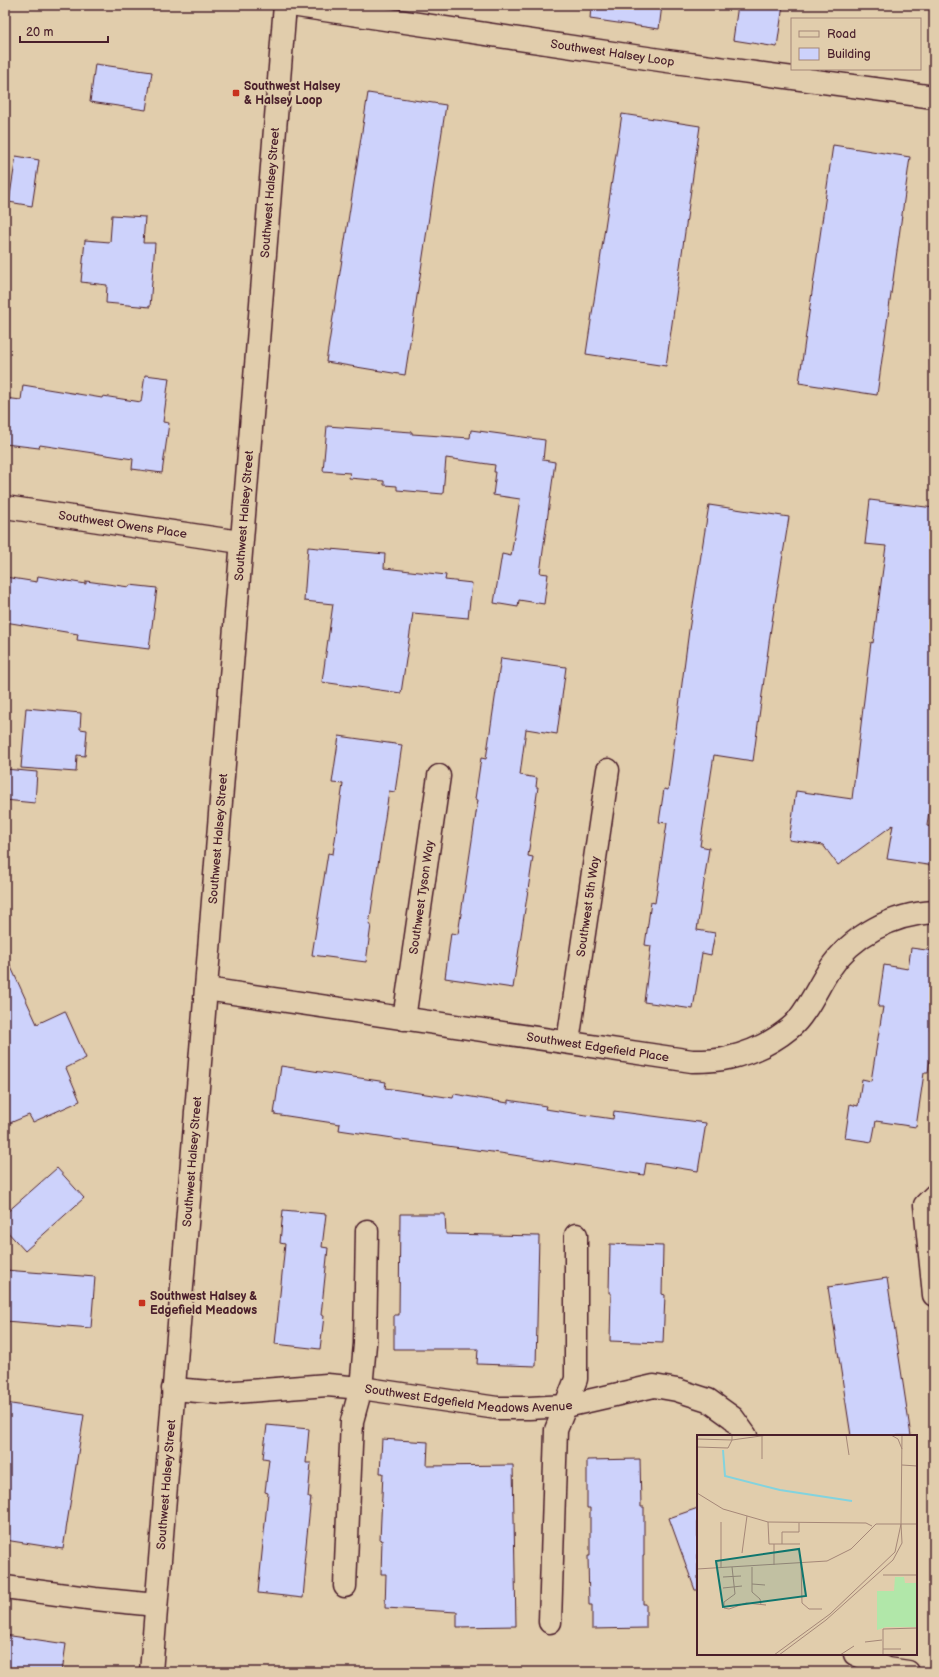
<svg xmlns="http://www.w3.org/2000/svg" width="939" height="1677" viewBox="0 0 939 1677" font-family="'Balsamiq Sans',sans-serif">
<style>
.building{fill:#cdd2fb;stroke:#4a1f2b}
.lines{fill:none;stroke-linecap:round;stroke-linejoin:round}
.street-casing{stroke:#4a1f2b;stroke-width:25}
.secondary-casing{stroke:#4a1f2b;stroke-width:25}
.street{stroke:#e1cdac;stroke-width:22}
.secondary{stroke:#e1cdac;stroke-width:22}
.poi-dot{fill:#c8321e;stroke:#e1cdac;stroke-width:1.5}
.labels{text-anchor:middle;stroke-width:3.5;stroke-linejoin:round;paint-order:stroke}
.street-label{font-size:12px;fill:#4a1f2b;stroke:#e1cdac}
.poi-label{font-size:12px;font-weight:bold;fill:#4a1f2b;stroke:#e1cdac;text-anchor:start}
.inset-river{fill:none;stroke:#83d3de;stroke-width:2}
.inset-road{fill:none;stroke:#a58778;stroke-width:1}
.view{fill:#0f766e;fill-opacity:0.15;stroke:#0f766e;stroke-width:2}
.inset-edge{fill:none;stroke:#4a1f2b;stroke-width:2}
</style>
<rect width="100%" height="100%" fill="#e1cdac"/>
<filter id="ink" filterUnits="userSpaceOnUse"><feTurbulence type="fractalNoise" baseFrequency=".025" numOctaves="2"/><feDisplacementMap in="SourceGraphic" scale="8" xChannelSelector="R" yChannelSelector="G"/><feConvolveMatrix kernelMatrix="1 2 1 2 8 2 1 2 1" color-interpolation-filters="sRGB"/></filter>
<g filter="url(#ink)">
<g class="building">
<polygon points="591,5 662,5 659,29 590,19"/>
<polygon points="738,5 783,5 777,47 733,40"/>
<polygon points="95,64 152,72 146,110 90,102"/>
<polygon points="368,93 446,105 405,375 326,362"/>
<polygon points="622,114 700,126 666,366 586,354"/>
<polygon points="833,145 910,157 877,395 799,383"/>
<polygon points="16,156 39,160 32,206 9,202"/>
<polygon points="112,215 145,217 143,243 155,243 150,307 106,303 107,285 81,282 85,240 110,242"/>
<polygon points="145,375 169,378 163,422 169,423 162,473 132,469 133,459 40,445 39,448 5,444 5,398 21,400 23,385 102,398 103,396 141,402"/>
<polygon points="327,426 412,432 412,434 470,438 471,430 545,440 543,460 555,462 540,573 548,574 544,604 519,600 518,607 494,603 502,554 511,556 520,499 493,495 496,472 494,472 495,465 446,458 443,494 397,490 397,486 384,485 384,481 349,478 350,473 323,471"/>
<polygon points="870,500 934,508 934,772 927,826 934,827 934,866 887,859 893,825 838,865 823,845 789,840 796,791 852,799 871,642 873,643 886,546 865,544"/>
<polygon points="709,505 789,517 771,628 753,761 714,755 700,846 709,848 697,930 715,933 711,955 702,953 693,1009 644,1002 651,946 645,945 651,902 655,903 667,823 659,822 664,789 668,790 689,630"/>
<polygon points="308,547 385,554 384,568 446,575 445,580 472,583 468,618 413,613 401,693 322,682 333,604 304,601"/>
<polygon points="38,576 86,584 86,581 129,587 130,585 157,588 149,649 77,640 78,634 5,622 5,577 37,582"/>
<polygon points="501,658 566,667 557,734 526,729 520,775 537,778 536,787 538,787 528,856 533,857 513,988 445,978 451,933 458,934 478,800 475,799 481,758 486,759"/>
<polygon points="26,708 81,713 80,729 87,730 85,756 77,755 76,772 21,768"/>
<polygon points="339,736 402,745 395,792 389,791 369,925 371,925 366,962 312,955 328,853 333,854 343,784 332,783"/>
<polygon points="5,769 37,772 35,803 5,800"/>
<polygon points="911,948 934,951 934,1004 930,1030 934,1031 928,1073 924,1073 916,1127 876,1121 872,1142 845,1138 850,1104 858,1106 862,1079 871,1081 883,1007 878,1007 884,965 908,969"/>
<polygon points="5,954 37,1024 65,1011 86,1058 66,1068 80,1101 33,1122 29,1115 5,1125"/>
<polygon points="281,1066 386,1082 385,1088 453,1098 454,1094 508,1103 508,1100 546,1106 545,1109 613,1119 614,1111 706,1123 698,1171 646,1163 644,1175 500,1153 393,1139 393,1138 339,1130 340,1124 274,1114"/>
<polygon points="57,1168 84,1198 25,1251 5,1229 5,1214"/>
<polygon points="283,1210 326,1214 322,1247 328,1248 321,1315 324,1316 320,1349 275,1344 285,1244 280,1243"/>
<polygon points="400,1214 445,1214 446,1234 539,1236 536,1366 477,1364 478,1349 394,1349 394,1315 399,1315"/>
<polygon points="610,1244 663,1246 662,1294 665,1295 663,1343 610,1341 611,1293 609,1293"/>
<polygon points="5,1270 95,1277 91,1328 5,1321"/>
<polygon points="887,1278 911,1436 851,1436 828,1287"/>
<polygon points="5,1403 84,1415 63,1549 5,1540"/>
<polygon points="267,1425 309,1429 306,1463 311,1463 308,1497 311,1497 304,1564 306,1564 303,1598 258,1593 268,1493 265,1492 269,1459 263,1458"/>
<polygon points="382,1439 428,1442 427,1466 513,1465 516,1626 457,1627 457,1612 385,1608 386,1574 381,1574 382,1540 380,1540 383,1473 380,1473"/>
<polygon points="640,1459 641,1507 644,1507 644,1556 643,1556 643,1604 646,1604 646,1628 592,1629 592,1605 589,1605 588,1556 590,1556 590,1508 587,1508 587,1460"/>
<polygon points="698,1508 698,1590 695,1590 669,1518"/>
<polygon points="5,1635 66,1644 62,1672 5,1672"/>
</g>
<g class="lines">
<defs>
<g id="street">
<path id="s1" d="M291 5 667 61 934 97"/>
<path id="s2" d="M5 507 240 542"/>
<path id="s3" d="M206 989 692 1061C703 1061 717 1061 728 1058 750 1053 773 1042 790 1028 806 1015 818 986 829 970 852 935 893 914 934 912"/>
<path id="s4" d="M404 1019 439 776"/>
<path id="s5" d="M568 1042 608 770"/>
<polyline points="934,1196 925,1205 934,1295"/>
<path id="s6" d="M173 1389 223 1393 327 1385 361 1388 497 1408H529L566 1406 654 1386 677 1390 708 1400 733 1418 746 1436"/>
<polyline points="345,1586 352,1421 361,1388 365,1344 367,1231"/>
<polyline points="5,1587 95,1599 156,1605"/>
<polyline points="550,1622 556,1430 576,1379 576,1235"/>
<polyline points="855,1654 888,1669 908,1672"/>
</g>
<g id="secondary">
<path id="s7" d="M151 1672 285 5"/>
</g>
</defs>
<use href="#street" class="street-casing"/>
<use href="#secondary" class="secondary-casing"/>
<use href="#street" class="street"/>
<use href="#secondary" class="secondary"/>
</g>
</g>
<g class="poi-dot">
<rect x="232" y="89" width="8" height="8" rx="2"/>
<rect x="138" y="1299" width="8" height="8" rx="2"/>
</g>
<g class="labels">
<g class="street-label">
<text dy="4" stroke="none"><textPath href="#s1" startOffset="325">Southwest Halsey Loop</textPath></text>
<text dy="4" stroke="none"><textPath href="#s7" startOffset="1484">Southwest Halsey Street</textPath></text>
<text dy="4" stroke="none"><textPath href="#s7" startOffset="1160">Southwest Halsey Street</textPath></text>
<text dy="4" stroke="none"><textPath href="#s2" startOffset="119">Southwest Owens Place</textPath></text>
<text dy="4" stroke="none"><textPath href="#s7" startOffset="836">Southwest Halsey Street</textPath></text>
<text dy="4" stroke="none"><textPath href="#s4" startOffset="123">Southwest Tyson Way</textPath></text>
<text dy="4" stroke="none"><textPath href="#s5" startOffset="137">Southwest 5th Way</textPath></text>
<text dy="4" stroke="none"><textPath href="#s3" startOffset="396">Southwest Edgefield Place</textPath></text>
<text dy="4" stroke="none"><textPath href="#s7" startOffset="512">Southwest Halsey Street</textPath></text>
<text dy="4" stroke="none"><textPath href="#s6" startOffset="297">Southwest Edgefield Meadows Avenue</textPath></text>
<text dy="4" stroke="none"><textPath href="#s7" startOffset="188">Southwest Halsey Street</textPath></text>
</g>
<g class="poi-label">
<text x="244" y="90">Southwest Halsey<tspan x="244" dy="14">&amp; Halsey Loop</tspan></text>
<text x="150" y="1300">Southwest Halsey &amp;<tspan x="150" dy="14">Edgefield Meadows</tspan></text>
</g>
</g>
<g transform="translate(697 1435)">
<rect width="220" height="220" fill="#e1cdac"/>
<path d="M198 142H207L208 148H220V192H189L180 195V156H197Z" fill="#b1e7a9"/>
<path class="inset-river" d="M26 15 28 41 83 55 155 66"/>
<path class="inset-road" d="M35 0V5L71 0M149 0 152 20M194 0 201 4 205 14M0 4 35 5M0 12 31 13 35 5M65 24V1M205 30 220 31M0 58 26 74 71 87 169 88 175 91M24 87V133M71 87 72 109H103M204 89H220M85 109V97H102V88M45 118 50 81M104 128 105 168 112 174H125M77 130V109M35 132 38 159 27 167V173L32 174 49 168 69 170M55 132V157L63 164 64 170M0 134 130 126 154 114 179 89H204M186 140H220M26 142 44 141M55 149 68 150M26 153 45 151M168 207 185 205M186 214H204M77 220 133 179 198 117 204 89 205 0M82 220 129 185 196 125 205 108 204 89M143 220 157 211M186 220V194L220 193"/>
<path class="view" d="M102 114 109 161 26 172 19 126Z"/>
<rect width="220" height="220" class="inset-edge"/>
</g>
<rect width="939" height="1677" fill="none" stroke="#e1cdac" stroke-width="20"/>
<rect x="10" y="10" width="919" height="1657" fill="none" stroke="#4a1f2b" stroke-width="1.5" filter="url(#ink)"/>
<rect x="791" y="18" width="130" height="52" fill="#e1cdac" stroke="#a58778"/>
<rect x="799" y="31" width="20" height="6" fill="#e1cdac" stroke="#a58778"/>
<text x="827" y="38" font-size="12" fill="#4a1f2b">Road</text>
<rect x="799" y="48" width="20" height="12" fill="#cdd2fb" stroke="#a58778"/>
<text x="827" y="58" font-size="12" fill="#4a1f2b">Building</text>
<path d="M20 36v6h88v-6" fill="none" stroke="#4a1f2b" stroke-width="2"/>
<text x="26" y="36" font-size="12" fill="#4a1f2b" stroke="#e1cdac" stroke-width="3" paint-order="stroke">20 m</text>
</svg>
